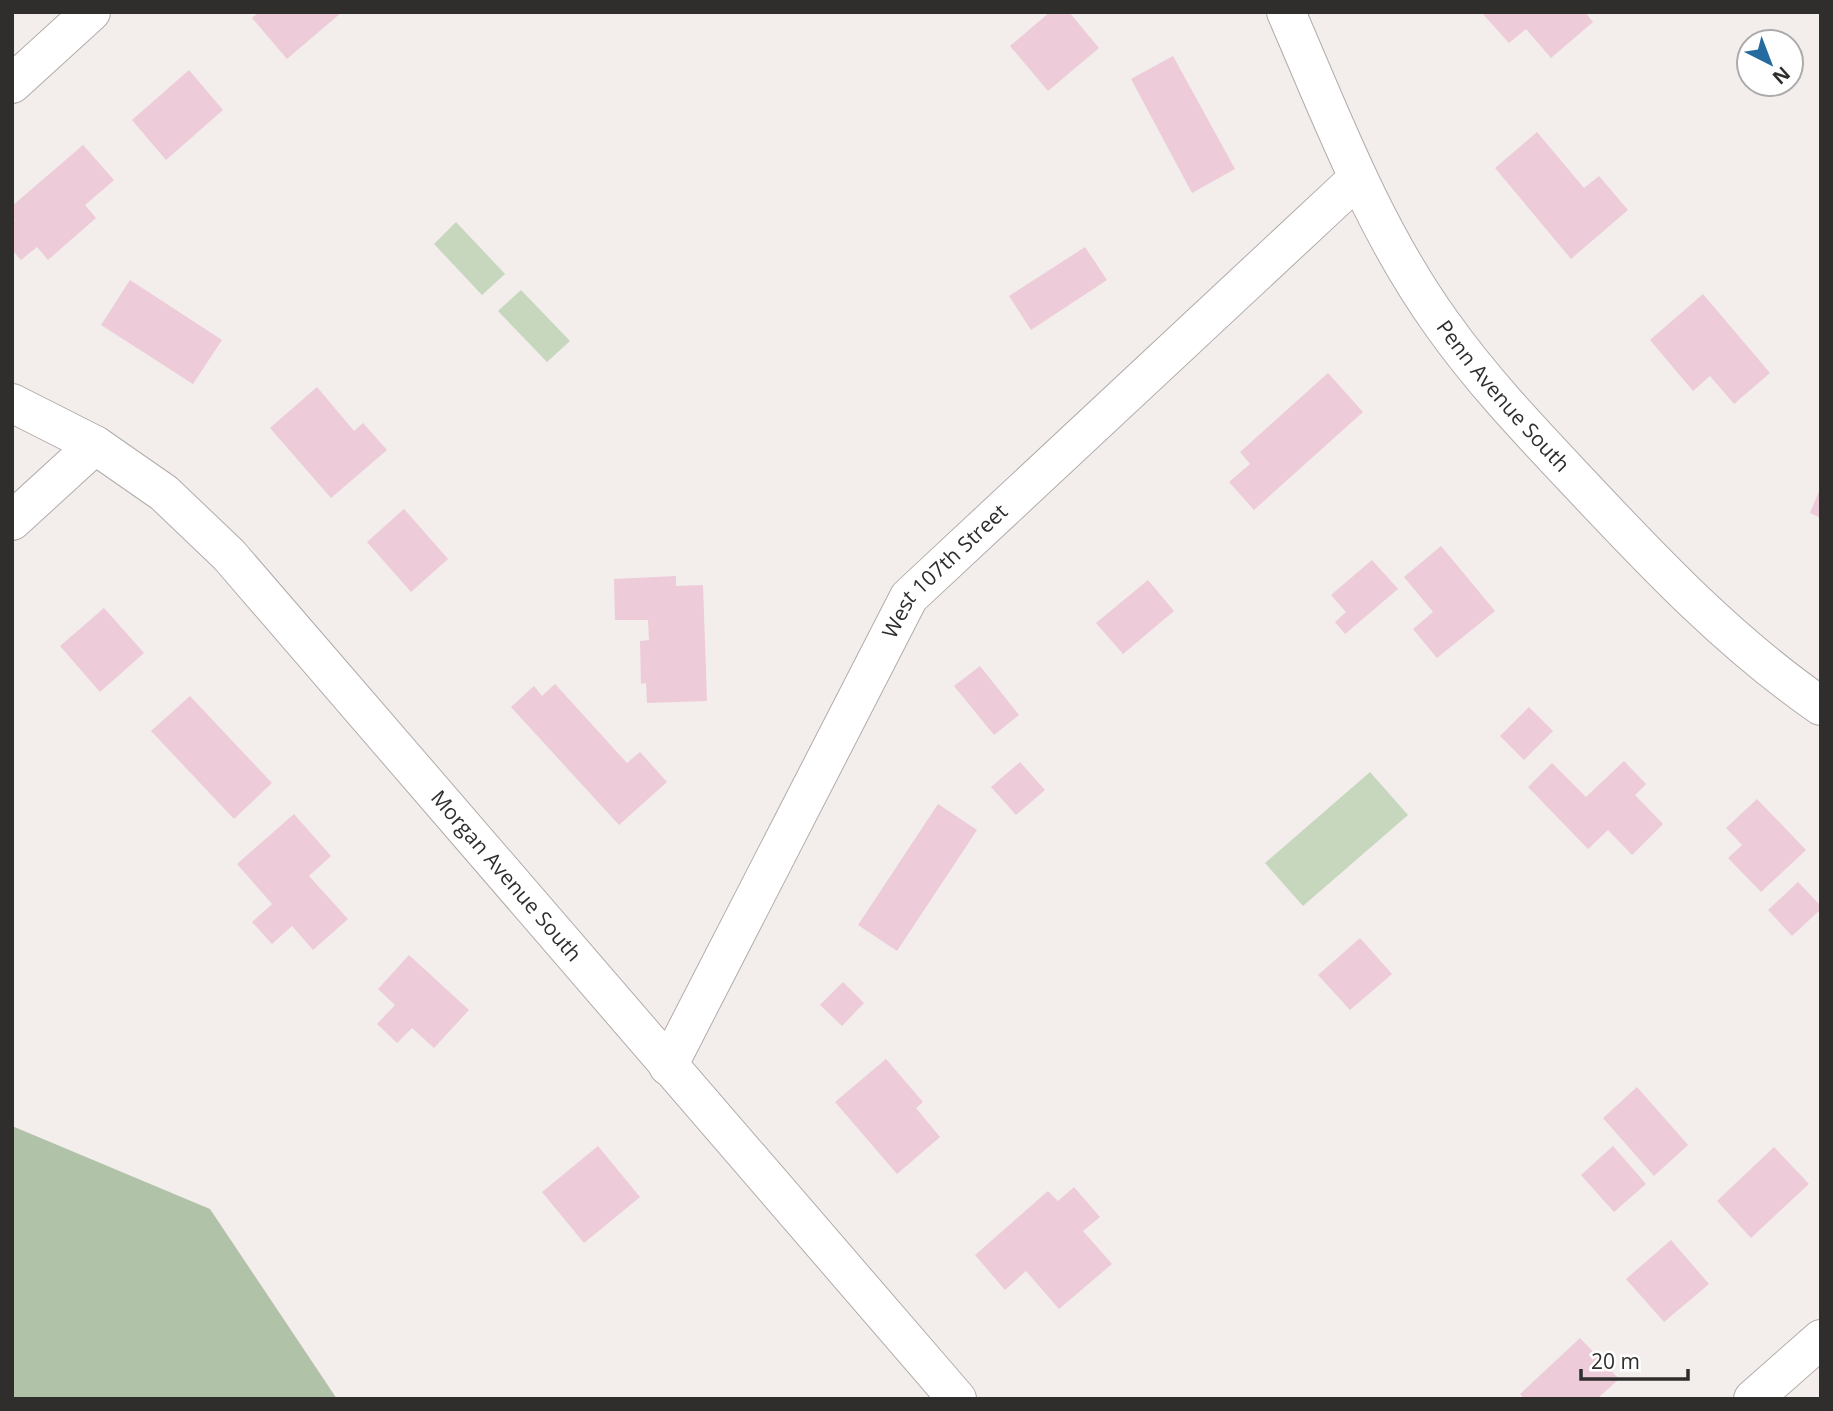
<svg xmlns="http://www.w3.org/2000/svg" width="1833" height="1411" viewBox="0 0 1833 1411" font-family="'Open Sans',sans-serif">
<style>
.green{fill:#c6d7be}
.forest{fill:#b0c2a7}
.building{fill:#edcbd9}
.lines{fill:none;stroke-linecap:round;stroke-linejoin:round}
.minor-casing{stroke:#b1acaa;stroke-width:40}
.minor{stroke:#fff;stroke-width:38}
.labels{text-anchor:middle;stroke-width:6;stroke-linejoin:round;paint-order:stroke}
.street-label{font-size:21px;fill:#2f2e2c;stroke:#fff}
</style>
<rect width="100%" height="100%" fill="#f3eeec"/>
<g class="green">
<polygon points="456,222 505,274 482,295 434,244"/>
<polygon points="521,290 570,341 547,362 498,311"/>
<polygon points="1370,772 1408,815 1303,906 1265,863"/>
</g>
<polygon class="forest" points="12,1126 210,1209 337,1399 12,1399"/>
<g class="building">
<polygon points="259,12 342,12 287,59 252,18"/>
<polygon points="1050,12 1069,12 1099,48 1048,91 1010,46"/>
<polygon points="1481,12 1585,12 1593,22 1551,58 1526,29 1509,43"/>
<polygon points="1173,56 1235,169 1192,193 1131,79"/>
<polygon points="189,70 223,110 166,160 132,120"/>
<polygon points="1537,132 1584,188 1599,176 1628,210 1571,259 1495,168"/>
<polygon points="83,145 114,180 85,205 96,218 48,260 37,247 21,260 12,250 12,222 15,220 12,216 12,206"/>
<polygon points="1085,247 1107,280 1031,330 1009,296"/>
<polygon points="130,280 222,340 193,384 101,325"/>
<polygon points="1703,294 1770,373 1734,404 1710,376 1693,391 1650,340"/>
<polygon points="1328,373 1363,412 1254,510 1229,482 1250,464 1240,452"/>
<polygon points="317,387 354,431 363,423 387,450 331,498 270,428"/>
<polygon points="1821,487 1821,518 1810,513"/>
<polygon points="404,509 448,559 411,592 367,542"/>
<polygon points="1441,546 1495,611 1437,658 1413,629 1433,612 1404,577"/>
<polygon points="1372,560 1398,589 1345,634 1335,622 1346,612 1331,595"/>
<polygon points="676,576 676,586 703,585 707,701 647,703 646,683 641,684 640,641 649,640 648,620 615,620 614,579"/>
<polygon points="1148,580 1174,611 1123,654 1096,623"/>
<polygon points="104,608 144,653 100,692 60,646"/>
<polygon points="980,666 1019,715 994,735 954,686"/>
<polygon points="555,684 627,763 640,752 667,782 619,825 511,707 534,686 542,696"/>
<polygon points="190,696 272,783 234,819 151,731"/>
<polygon points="1529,707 1553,731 1524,760 1500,736"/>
<polygon points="1624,761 1646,784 1635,795 1663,824 1632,855 1608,830 1588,849 1528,787 1552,763 1586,797"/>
<polygon points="1020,762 1045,790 1016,815 991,787"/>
<polygon points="1757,799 1806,850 1761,892 1728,858 1742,845 1726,828"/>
<polygon points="938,804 977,830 897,951 858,925"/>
<polygon points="294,814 331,856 309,876 348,919 313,950 292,926 272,944 252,922 272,904 237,864"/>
<polygon points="1798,882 1821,906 1821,909 1792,936 1768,910"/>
<polygon points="1360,938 1392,974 1350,1010 1318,975"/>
<polygon points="409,955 469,1010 434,1048 412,1028 397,1043 377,1024 395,1005 378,989"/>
<polygon points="843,982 864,1003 842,1026 820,1005"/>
<polygon points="886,1059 923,1102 916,1108 940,1137 897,1174 835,1102"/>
<polygon points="1637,1087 1688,1145 1654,1176 1603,1118"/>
<polygon points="598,1146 640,1197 584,1243 542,1192"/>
<polygon points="1613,1146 1646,1184 1614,1212 1581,1175"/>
<polygon points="1774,1147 1809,1184 1751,1238 1717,1201"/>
<polygon points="1074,1187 1100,1217 1083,1231 1112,1264 1059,1309 1026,1271 1005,1290 975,1255 1048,1191 1058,1201"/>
<polygon points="1671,1240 1709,1284 1664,1322 1626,1279"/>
<polygon points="1580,1338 1619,1379 1597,1399 1524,1399 1520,1394"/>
</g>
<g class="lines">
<defs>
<g id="minor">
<path id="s1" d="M1286 12C1332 118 1374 230 1442 324 1483 382 1532 433 1580 484 1655 564 1731 644 1821 706"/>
<polyline points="12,84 91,12"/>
<path id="s2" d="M12 403 95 445 164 493 229 555 957 1399"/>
<polyline points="12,521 95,445"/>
<path id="s3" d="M668 1066 909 597 1358 178"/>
<polyline points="1753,1399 1821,1339"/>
</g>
</defs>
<use href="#minor" class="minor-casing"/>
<use href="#minor" class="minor"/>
</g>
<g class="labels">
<g class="street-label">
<text dy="7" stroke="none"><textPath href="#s1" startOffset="444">Penn Avenue South</textPath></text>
<text dy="7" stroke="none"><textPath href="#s3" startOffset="570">West 107th Street</textPath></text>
<text dy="7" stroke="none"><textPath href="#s2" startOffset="691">Morgan Avenue South</textPath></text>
</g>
</g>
<rect width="1833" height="1411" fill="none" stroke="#2f2e2c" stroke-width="28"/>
<g transform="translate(1770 63) rotate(138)"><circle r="33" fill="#ffffff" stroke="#acabab" stroke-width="2"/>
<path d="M0-5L12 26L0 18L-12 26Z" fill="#256ba0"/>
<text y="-10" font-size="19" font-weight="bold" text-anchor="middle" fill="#2f2e2c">N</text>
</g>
<path d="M1581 1369v10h107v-10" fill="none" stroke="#2f2e2c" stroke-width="3.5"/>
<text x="1591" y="1369" font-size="21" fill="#2f2e2c" stroke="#ffffff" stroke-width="5" paint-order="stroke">20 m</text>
</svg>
